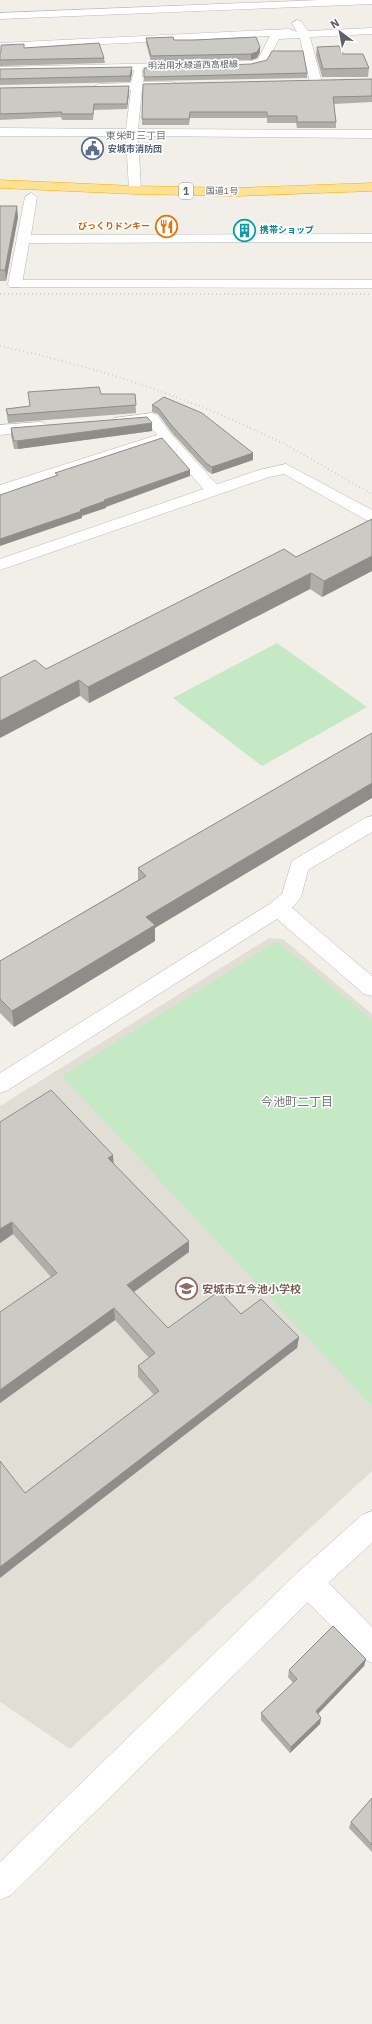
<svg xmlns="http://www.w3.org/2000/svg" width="372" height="2024" viewBox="0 0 372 2024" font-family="'IBM Plex Sans','Noto Sans JP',sans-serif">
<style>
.education{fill:#e1ded6}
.green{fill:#c5e8c5}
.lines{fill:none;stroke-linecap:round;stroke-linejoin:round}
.street-casing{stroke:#b5b8bc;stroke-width:1}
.secondary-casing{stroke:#b6babf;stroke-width:1}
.highway-casing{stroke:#f9ab00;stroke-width:1}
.street{fill:#fff;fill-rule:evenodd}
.secondary{fill:#fff;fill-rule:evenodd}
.highway{fill:#fde293;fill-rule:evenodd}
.rail{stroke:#b6b7b8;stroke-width:2;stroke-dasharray:0.5 3.5;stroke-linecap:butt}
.wall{fill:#afaea9}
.shaded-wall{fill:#8f8d8a}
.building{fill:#cccac5;stroke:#8f8d8a}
.labels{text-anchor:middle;stroke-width:3;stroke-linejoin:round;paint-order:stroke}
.far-street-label{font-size:9px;fill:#5f6368;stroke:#fff}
.far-service-label{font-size:9px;font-weight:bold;fill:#4e5e75;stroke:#fff;text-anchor:start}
.far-food-label{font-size:9px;font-weight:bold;fill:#c56008;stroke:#fff;text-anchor:end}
.far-culture-label{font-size:9px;font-weight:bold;fill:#0d838f;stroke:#fff;text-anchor:start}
.far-neighbourhood-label{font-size:10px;fill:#70757a;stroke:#fff}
.shield{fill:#fff;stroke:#8f9295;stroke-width:1}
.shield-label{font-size:10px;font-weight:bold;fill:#5f6368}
.education-label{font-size:11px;font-weight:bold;fill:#785e54;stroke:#fff;text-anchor:start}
.neighbourhood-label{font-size:12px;fill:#70757a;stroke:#fff}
</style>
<rect width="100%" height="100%" fill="#f1efe8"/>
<polygon class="education" points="269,938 283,939 372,1014 372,1471 70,1749 0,1702 0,1106"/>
<g class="green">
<polygon points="277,643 367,707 262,766 173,698"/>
<polygon points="277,941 372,1020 372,1406 62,1076"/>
</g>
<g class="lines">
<defs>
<g id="street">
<polygon points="320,0 372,0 372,4 0,19 0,13"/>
<polygon points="297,20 301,21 308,31 372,28 372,34 310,37 322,83 316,86 310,83 300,38 279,39 266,63 251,67 142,70 143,82 173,82 179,85 173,88 142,89 138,129 372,130 372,138 138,136 141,190 135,194 129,190 126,136 0,136 0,128 126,129 131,90 99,90 93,87 99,84 131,83 134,70 0,73 0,67 251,61 258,59 270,36 0,49 0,43 289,29 297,32 292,23"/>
<polygon points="31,193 37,197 31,235 372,234 372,242 29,243 22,284 20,287 10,287 8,284 25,197"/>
<polygon points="152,413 157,415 171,434 219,487 221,490 219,493 207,493 163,443 0,495 0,485 157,435 148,423 119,426 114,424 111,421 114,418"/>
<polygon points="41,422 46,424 49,427 46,430 0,435 0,425"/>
<polygon points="372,816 372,832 308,870 301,897 292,908 372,976 372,996 364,994 277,919 8,1090 0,1093 0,1073 271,903 282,894 292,861 365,818"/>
<polygon points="308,1568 318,1572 372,1627 372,1663 362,1658 298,1592 294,1582 298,1572"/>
</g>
<g id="secondary">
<polygon points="15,280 372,280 372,288 10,287 8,284 10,281"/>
<polygon points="286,464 372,510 372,522 366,520 284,474 269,477 0,570 0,559 259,470"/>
<polygon points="372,1511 372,1543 318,1592 11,1895 0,1900 0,1862 298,1572 362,1515"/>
</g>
<polygon id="highway" points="0,180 135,186 237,188 372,183 372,191 237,196 135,194 0,188"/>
</defs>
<use href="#street" class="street-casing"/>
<use href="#secondary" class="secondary-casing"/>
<use href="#highway" class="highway-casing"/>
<use href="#street" class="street"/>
<use href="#secondary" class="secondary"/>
<use href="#highway" class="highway"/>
<g class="rail">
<polyline points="0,294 372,294"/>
<path d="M0 346C97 367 191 398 280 442 311 458 341 477 372 494"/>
</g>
</g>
<g class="wall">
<polygon points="146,38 174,40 260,47 260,52 257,58 251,60 151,62 146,43"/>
<polygon points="317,47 343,54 369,68 368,77 322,77 316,55"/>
<polygon points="24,48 104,58 105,63 0,66 0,52"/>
<polygon points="144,68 307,73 307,78 144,81"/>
<polygon points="0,69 132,73 130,82 0,85"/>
<polygon points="372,79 372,102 334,104 336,122 336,128 297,128 296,123 267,123 267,118 190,118 189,125 142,125 142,119"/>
<polygon points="129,86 129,92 127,109 94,110 93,120 62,120 61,117 0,120 0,88"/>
<polygon points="0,206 18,217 6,281 0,281"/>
<polygon points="28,392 101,394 135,394 136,413 8,423 6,409 30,406"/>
<polygon points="164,397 253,453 253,460 212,474 207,471 172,433 158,414 152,412 152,405"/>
<polygon points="11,428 152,431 18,449 14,449 11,436"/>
<polygon points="372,519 372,571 322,597 310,589 89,703 46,669 296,557"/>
<polygon points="372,733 155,928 155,941 14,1027 0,1013 0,961 138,880 138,868"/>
<polygon points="0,1122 114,1164 189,1241 189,1252 134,1292 168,1328 241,1314 299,1337 297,1348 25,1493 154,1395 138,1377 138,1366 149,1358 115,1320 0,1403 0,1312 51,1277 13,1234 0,1243"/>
<polygon points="366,1659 364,1666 318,1714 321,1718 320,1724 290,1753 261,1720 261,1713 293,1683 288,1677 289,1670"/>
<polygon points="372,1798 372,1852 349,1828 351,1822"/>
</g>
<g class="shaded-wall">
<polygon points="260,47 260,52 257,58 251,60 251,54"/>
<polygon points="132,67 132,73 130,82 130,76"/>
<polygon points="129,86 129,92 127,109 127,104"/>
<polygon points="17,206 18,217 6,281 5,270"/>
<polygon points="152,423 152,431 18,449 17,441"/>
<polygon points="253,453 253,460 212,474 212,467"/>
<polygon points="190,470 190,476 106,507 106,508 82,516 82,518 0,546 0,539 80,510 104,500"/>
<polygon points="372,556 372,571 322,597 324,581"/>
<polygon points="311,573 310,589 89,703 88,687"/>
<polygon points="79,680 80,696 0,738 0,721"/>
<polygon points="372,783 372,798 155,928 155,941 14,1027 12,1011 146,917"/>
<polygon points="113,1155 114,1167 108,1158"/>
<polygon points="12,1222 13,1234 0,1243 0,1229"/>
<polygon points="189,1241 189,1252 128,1296 127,1285"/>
<polygon points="114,1308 115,1320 0,1403 0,1390"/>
<polygon points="299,1337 297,1348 0,1578 0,1567"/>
<polygon points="366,1659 364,1666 314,1718 316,1711"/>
<polygon points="321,1718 320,1724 290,1753 291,1747"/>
</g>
<g class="building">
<polygon points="173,37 174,40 195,40 256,37 260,47 257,52 251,54 151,56 146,38"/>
<polygon points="99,43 104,58 0,60 0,52 1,52 1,45 24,44 24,48"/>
<polygon points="339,46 343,54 363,54 369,68 323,69 317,47"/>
<polygon points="272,51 303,51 307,73 144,77 144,68 251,64 267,60"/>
<polygon points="132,67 130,76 0,79 0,69"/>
<polygon points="372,79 372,96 333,97 336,122 297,122 297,116 267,116 267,112 190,112 189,119 142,119 143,84"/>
<polygon points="129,86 127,104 94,104 93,114 61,114 62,112 0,114 0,88"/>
<polygon points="0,206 17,206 5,270 0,270"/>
<polygon points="99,387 101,394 135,394 136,405 8,415 6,409 30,406 28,392"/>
<polygon points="164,397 202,413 253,453 212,467 207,464 172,426 158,408 152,405"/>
<polygon points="147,417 152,423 17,441 14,441 11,428"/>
<polygon points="162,438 190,470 104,500 105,501 80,510 82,511 0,539 0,495 58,475 55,473"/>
<polygon points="372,519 372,556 324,581 311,573 88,687 79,680 0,721 0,678 35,660 46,669 284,549 296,557"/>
<polygon points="372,733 372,783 146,917 155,925 12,1011 0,999 0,961 146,876 138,868"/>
<polygon points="51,1090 113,1155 108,1158 189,1241 127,1285 168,1328 219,1291 241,1314 261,1299 299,1337 0,1567 0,1461 25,1493 159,1391 138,1366 155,1353 114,1308 0,1390 0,1312 57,1273 12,1222 0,1229 0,1122"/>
<polygon points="333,1626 366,1659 316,1711 321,1718 291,1747 261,1713 297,1679 289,1670"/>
<polygon points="372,1798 372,1845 351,1822"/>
</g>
<defs>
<symbol id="civic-ring" viewBox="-11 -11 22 22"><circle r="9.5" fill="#fff" stroke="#5c6f8a" stroke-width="1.5"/><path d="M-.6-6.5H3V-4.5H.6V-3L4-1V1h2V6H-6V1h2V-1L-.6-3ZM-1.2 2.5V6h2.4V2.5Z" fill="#5c6f8a"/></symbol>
<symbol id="restaurant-ring" viewBox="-11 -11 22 22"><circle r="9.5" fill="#fff" stroke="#e8710a" stroke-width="1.5"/><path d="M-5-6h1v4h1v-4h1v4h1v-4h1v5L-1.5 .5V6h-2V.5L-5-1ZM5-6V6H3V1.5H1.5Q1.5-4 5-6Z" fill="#e8710a"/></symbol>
<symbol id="building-ring" viewBox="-11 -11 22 22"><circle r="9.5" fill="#fff" stroke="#0f9aa8" stroke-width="1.5"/><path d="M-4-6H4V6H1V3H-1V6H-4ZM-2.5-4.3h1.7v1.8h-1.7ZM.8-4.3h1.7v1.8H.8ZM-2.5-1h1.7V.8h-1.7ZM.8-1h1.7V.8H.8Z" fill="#0f9aa8"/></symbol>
<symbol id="school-ring" viewBox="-11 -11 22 22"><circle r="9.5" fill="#fff" stroke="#8d6e63" stroke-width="1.5"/><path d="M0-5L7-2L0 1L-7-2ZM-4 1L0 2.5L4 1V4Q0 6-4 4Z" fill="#8d6e63"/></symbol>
</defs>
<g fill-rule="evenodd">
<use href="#civic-ring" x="80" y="136" width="25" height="25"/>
<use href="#restaurant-ring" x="154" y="214" width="25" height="25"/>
<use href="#building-ring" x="232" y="218" width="25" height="25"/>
<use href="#school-ring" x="174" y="1276" width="25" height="25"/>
</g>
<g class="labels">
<g class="far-street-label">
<text transform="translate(193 65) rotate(-1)" y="3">明治用水緑道西高根線</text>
<text transform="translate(222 191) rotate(1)" y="3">国道1号</text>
</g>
<g class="far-service-label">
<text x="108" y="152">安城市消防団</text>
</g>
<g class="far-food-label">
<text x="150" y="229">びっくりドンキー</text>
</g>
<g class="far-culture-label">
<text x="260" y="233">携帯ショップ</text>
</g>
<g class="far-neighbourhood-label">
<text x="136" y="139">東栄町三丁目</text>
</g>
<rect class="shield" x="179" y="183" width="14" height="16" rx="3"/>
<g class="shield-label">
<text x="186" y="195">1</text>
</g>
<g class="education-label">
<text x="202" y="1293">安城市立今池小学校</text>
</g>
<g class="neighbourhood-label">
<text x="297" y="1106">今池町二丁目</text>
</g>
</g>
<g transform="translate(340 32) rotate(328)" stroke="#ffffff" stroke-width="3" paint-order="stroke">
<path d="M0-3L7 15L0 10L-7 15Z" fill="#5f6368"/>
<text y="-6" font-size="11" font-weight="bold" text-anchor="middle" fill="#5f6368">N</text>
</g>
</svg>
